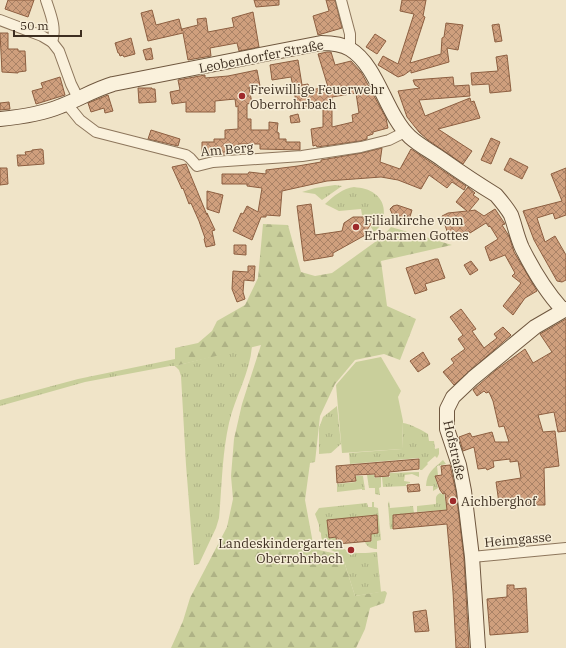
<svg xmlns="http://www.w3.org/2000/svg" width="566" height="648" viewBox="0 0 566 648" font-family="'IBM Plex Serif',serif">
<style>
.grass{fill:url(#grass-tufts)}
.forest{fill:url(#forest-firs)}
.pitch{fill:#c9cf9b}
.building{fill:url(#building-cross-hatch);stroke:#8d5f41;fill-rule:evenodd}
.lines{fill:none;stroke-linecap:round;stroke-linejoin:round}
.minor-casing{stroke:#8d765c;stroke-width:12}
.secondary-casing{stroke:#6f573f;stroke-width:16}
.minor{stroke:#faf1dc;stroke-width:10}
.secondary{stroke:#faf1dc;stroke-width:14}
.poi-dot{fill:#9e2a2b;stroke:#f7eed8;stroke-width:1.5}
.labels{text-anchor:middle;stroke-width:3;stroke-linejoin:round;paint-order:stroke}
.street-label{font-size:13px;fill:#3d2e20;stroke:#f7eed8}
.poi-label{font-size:13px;fill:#3d2e20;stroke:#f7eed8;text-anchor:start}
</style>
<defs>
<pattern id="grass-tufts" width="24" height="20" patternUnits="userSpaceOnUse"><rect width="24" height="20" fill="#c9cf9b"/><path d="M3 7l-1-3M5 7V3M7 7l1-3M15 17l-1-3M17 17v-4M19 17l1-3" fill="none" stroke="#aeb285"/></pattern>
<pattern id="forest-firs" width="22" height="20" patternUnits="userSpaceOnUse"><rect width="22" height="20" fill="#c9cf9b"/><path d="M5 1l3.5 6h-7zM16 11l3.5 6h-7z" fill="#aeb285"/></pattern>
<pattern id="building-cross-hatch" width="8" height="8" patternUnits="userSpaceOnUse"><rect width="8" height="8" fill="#cf9f7d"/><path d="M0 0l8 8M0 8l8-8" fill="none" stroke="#a98266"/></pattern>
</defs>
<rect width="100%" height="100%" fill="#f0e4c8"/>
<g class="grass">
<polygon points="335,185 342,186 322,200 315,194 302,192 315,188"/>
<path d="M354 187C362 188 369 189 375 194 388 203 386 224 374 232L371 227V220L368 216 362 215 361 209 339 211 325 204C334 196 343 188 354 187Z"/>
<path d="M252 346C250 373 235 397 229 423 222 454 222 486 219 518L216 528 199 564 194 565 186 465 181 376 179 370 175 366H170L85 382 0 406V400L78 379 175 359V366Z"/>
<polygon points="337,406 341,444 331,453 319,454 319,428 323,417"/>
<path d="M403 423C410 424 422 430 428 434L429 441H434L435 449 439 448V454L437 458 435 456 427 463 428 464 422 470H420L419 458 350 464 349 453 402 449Z"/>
<path d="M443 460 446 464 437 466 438 475 435 476 438 488 433 491V486H426C427 472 433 469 443 460Z"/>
<polygon points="419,472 419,477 412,474 405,475 404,481 410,482 410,483 406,484 406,486 383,487 382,477 390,477 390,473"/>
<polygon points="367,475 374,475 375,478 381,477 381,487 379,488 380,495 375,494 375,488 369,488"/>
<polygon points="356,476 363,476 365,490 362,490 362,489 337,492 337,484 356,482"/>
<path d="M440 493 442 494H444L447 510 417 512V506L436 504C436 498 435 496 440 493Z"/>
<polygon points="389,501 390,508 413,506 414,513 393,515 393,529 390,529 388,504"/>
<path d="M372 502H374V507L378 508 381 540 377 541V549C372 549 367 547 365 542L372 541 371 534 378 533 377 515 327 520 329 538 336 537V544H339C347 556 365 553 377 552L381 592 355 596 342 555 331 550 329 545H326C322 541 321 538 321 533L319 531V525L315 514 319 508 367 503 368 507H372Z"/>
</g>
<polygon class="forest" points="263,224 288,225 301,272 315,276 332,273 382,237 391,227 452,245 381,261 387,306 416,319 400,360 384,354 355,360 335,384 320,416 315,462 310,463 305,500 314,549 342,555 355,596 385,591 387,593 384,603 370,608 365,629 356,648 171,648 183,621 190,598 227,527 233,499 231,476 234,439 242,404 261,345 175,366 175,348 198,343 212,331 217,321 245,305 258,278"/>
<polygon class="pitch" points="381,357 401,391 398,397 403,421 402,449 342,453 336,385 356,362"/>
<g class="building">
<polygon points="8,0 34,0 28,17 5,9"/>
<polygon points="254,0 279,0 279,5 256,7"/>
<polygon points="326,0 335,0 342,28 318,35 313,16 329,11"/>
<polygon points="402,0 426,0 423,16 425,17 410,63 441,54 442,38 444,37 446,23 463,25 458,50 447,48 449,62 411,73 411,70 404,75 398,77 378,65 383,56 398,64 414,14 400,11"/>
<polygon points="152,10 156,25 179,19 182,31 182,29 198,25 197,19 206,18 208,32 234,27 232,18 253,12 259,47 239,51 237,43 210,48 211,56 188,60 183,33 148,41 141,13"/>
<polygon points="499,24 502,41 495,42 492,25"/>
<polygon points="0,33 8,33 8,49 18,49 18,51 25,51 26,71 18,72 18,73 2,72"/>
<polygon points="375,34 386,41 377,54 366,47"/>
<polygon points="131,38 135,54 124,57 123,55 120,56 119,53 118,53 115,43"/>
<polygon points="151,48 153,59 146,60 143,50"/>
<path d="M327 52H331L335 65 351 61 361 72 386 118 388 128 373 132V134L367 136V139L360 141 317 147 316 145 313 146 311 129 323 127V107L308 109V106H297L291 77 272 80 270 65 298 60 302 85 308 84 310 90 328 87 318 54ZM356 93 359 113 352 115 353 122 332 127V97Z"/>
<polygon points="507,55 511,91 490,93 489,84 472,85 471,73 498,71 496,57"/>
<polygon points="257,70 260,86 249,88 252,103 247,104 247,119 251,119 251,130 269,130 269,122 278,123 277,132 279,133 279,139 286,139 286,142 300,142 300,150 260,149 260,144 238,144 238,146 230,146 230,154 202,155 202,142 214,142 214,139 225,139 225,130 238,129 238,106 236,107 235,99 215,101 215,112 186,112 186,102 172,104 170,92 180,90 178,80 205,75 205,78 228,76"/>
<polygon points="60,77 65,95 36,104 32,91 43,88 41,83"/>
<polygon points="453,77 454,86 469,85 470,96 419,100 425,116 470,98 471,102 474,101 480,118 438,129 472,151 463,164 428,140 419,132 407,117 398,91 420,88 415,85 413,80"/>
<polygon points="138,88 152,88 152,89 155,89 156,102 139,103"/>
<polygon points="108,95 113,111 105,113 104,108 91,112 88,103"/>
<polygon points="9,102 10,109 0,110 0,103"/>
<polygon points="298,114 300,122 291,123 290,116"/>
<polygon points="151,130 180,139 178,146 148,139"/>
<polygon points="491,138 500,142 491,164 481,160"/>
<polygon points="382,148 380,162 400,169 411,149 466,186 464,190 452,182 447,188 429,175 421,189 398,180 381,177 327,181 282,191 280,216 266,215 266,217 261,217 252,240 233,231 241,213 243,214 247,206 258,212 262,188 247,186 247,184 222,184 222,174 248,174 249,172 266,174 266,170 298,166 321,162 321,160 362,153"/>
<polygon points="41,149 43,150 44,164 18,166 17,155 26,155 25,152 32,151 32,150"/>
<polygon points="510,158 528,167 522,179 504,170"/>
<polygon points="186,164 207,215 207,213 215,230 212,231 215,245 206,247 204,239 205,238 199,221 191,203 189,204 183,188 182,189 172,167"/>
<polygon points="0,168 7,168 8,184 0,185"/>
<polygon points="566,168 566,215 555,219 553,213 537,218 545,242 555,236 566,255 566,280 562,282 557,281 534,240 523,211 562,201 551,174"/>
<polygon points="468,187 475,193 473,195 479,199 469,211 475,210 484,216 495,209 505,224 502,225 509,236 514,252 537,291 525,298 513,315 503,306 521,283 512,276 515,273 505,255 490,261 485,247 498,239 490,226 489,227 486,223 470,233 469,231 455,235 447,231 442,216 448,213 467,211 456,202"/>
<polygon points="207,191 223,195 219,213 207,209"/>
<polygon points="311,204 315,235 342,231 344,223 353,217 363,217 370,220 371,224 367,230 369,233 333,253 333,256 304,261 297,206"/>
<polygon points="397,205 412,210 409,220 398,217 396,222 390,209 393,206"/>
<polygon points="234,245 246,245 246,255 234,254"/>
<polygon points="435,259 438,259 445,278 425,284 427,290 415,294 406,268"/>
<polygon points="471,261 478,270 470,275 464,265"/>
<polygon points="248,266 255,266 254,281 244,280 243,292 245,299 237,302 232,289 233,271 248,272"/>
<polygon points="461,309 476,329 472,331 484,348 497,338 494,334 503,327 511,335 454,385 443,372 454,363 451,359 465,349 458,339 463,335 450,317"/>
<polygon points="566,319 566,431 558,432 554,412 538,415 543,432 555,431 559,466 544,468 545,505 521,505 521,499 499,503 496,482 521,478 518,461 510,462 510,459 493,461 494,467 487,470 486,468 478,469 474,447 463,451 459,437 470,433 472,437 492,432 495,442 509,442 504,426 499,427 493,401 489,392 486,393 484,391 477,396 473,390 496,370 525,349 533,363 552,352 540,334"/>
<polygon points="423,352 430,364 418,372 410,361"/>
<polygon points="419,459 419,469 389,472 389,476 375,477 375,474 355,475 356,481 337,483 336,466"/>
<polygon points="450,465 456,492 464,558 469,648 456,648 453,592 447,524 393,529 393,515 447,510 445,493 443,494 440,490 435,476 442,475 441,466"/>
<polygon points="419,484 420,491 408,492 407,485"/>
<polygon points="377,515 378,533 371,534 371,541 337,544 336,537 329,538 327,520"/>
<polygon points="507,585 514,585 514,589 526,588 528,632 490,635 487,599 507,597"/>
<polygon points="426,610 429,631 415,632 413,612"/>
</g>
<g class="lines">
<defs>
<g id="minor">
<path d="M46 0C50 13 57 28 52 42"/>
<polyline points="341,0 350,34 350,48"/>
<polyline points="0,20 42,36 52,42 59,51 71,84 78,98"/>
<polyline points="67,104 80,120 96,132 186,155 190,158 197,166 213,162 302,156 361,147 389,140 405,132"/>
<polyline points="472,557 566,548"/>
</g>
<g id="secondary">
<path d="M0 119C21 117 42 114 61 106 80 99 93 90 113 84L321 43C331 43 342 44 350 49 378 66 386 115 410 137 420 146 432 152 443 160 460 172 478 184 496 195 502 202 507 208 511 215 515 226 517 237 522 248 533 270 546 292 563 310"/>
<polyline points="478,648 472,557 464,491 459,465 447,429 447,409 453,397 473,378 535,327 566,309"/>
</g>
</defs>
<use href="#minor" class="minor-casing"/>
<use href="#secondary" class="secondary-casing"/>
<use href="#minor" class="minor"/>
<use href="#secondary" class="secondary"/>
</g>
<g class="poi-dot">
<circle cx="242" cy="96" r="4"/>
<circle cx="356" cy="227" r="4"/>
<circle cx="453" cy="501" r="4"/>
<circle cx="351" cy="550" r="4"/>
</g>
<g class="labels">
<g class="street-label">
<text transform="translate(261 56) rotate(-11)" y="5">Leobendorfer Straße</text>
<text transform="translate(227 149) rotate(-5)" y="5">Am Berg</text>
<text transform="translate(455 450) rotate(77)" y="5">Hofstraße</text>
<text transform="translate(518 539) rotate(-5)" y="5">Heimgasse</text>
</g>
<g class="poi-label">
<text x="250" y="94">Freiwillige Feuerwehr<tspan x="250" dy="15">Oberrohrbach</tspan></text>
<text x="364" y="225">Filialkirche vom<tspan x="364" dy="15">Erbarmen Gottes</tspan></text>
<text x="461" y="506">Aichberghof</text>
<text x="343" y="548" text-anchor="end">Landeskindergarten<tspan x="343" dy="15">Oberrohrbach</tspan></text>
</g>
</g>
<path d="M14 30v6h67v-6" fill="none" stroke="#3d2e20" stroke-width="2"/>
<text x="20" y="30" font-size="12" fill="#3d2e20" stroke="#f7eed8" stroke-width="3" paint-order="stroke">50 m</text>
</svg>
